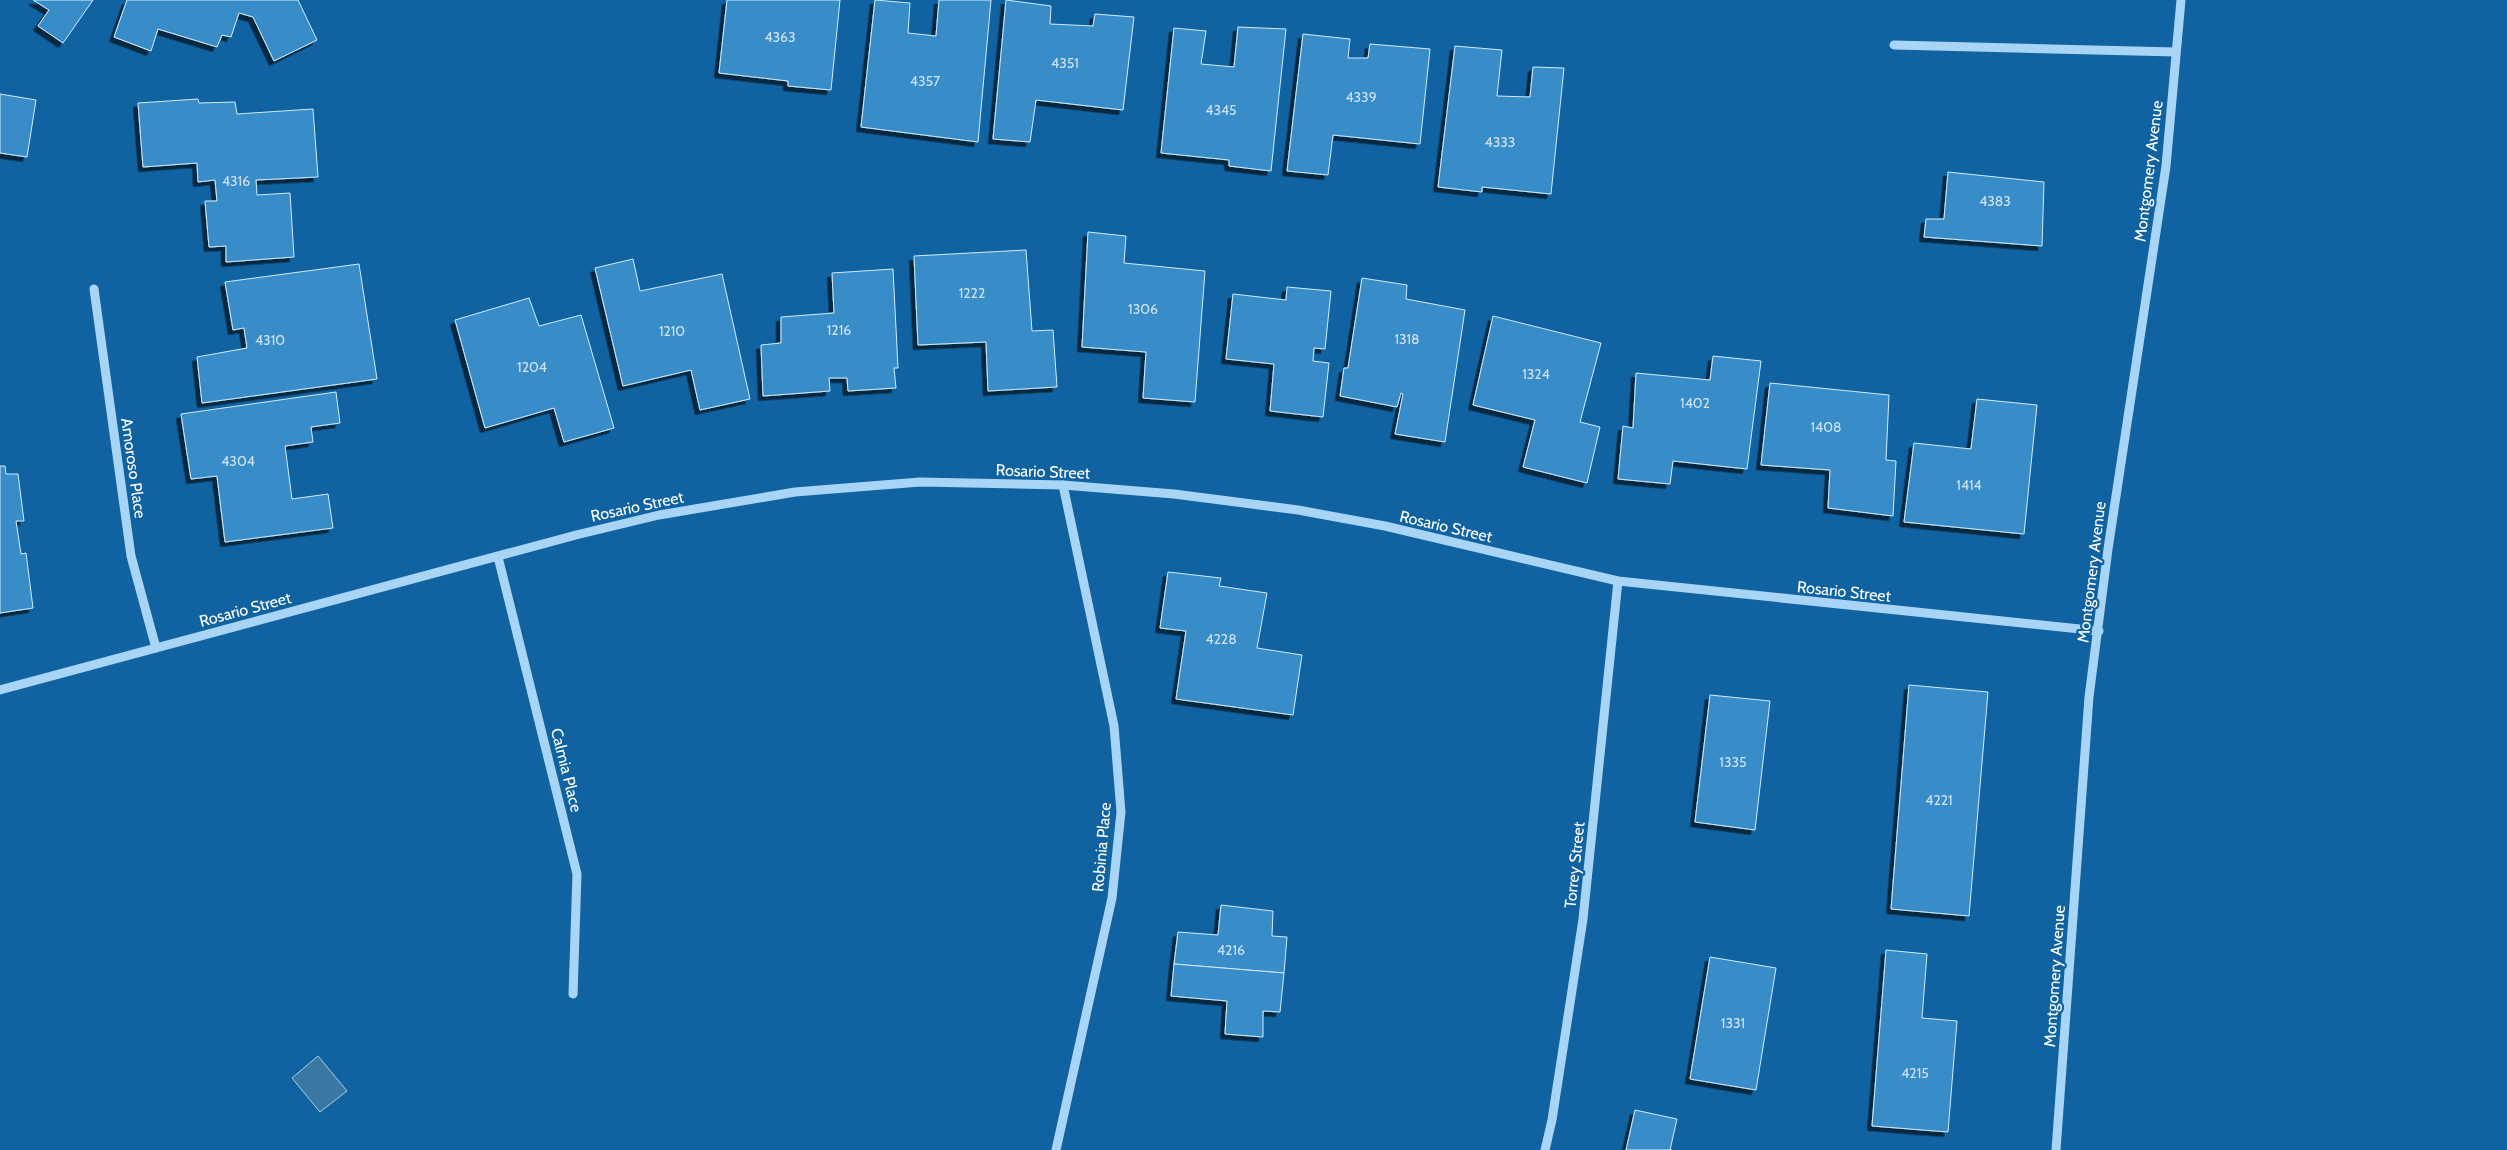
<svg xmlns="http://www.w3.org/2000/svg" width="2507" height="1150" viewBox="0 0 2507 1150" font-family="Cabin,sans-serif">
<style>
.water{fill:#3c77a2;stroke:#99d3f9}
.building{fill:#398cc7;stroke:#d1ecfe;filter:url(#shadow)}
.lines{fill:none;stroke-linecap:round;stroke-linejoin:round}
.minor{stroke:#a8d5f5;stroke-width:9}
.labels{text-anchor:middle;stroke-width:4.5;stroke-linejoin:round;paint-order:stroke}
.number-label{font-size:14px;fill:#cee2f1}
.street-label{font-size:16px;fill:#fff;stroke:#1063a0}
</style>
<defs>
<filter id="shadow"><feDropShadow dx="-4.5" dy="4.5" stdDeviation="0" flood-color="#0009"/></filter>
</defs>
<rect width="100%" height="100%" fill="#1063a0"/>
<polygon class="water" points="318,1056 347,1091 320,1112 292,1078"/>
<g class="building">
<polygon points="33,0 93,0 63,43 38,26 49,10"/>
<polygon points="127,0 298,0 317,40 274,61 253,17 239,13 231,37 222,35 217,47 158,29 151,51 114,37"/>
<polygon points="727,0 840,0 831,90 788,86 788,81 719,73"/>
<polygon points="875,0 910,3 908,33 936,36 939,0 991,0 978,142 861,127"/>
<polygon points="1006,0 1051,6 1050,24 1093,26 1095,14 1134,17 1123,110 1036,100 1030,142 993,139"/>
<polygon points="1238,27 1286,29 1271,171 1229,166 1229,160 1161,153 1174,28 1206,31 1201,64 1234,67"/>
<polygon points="1303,34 1350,39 1348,58 1368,58 1370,44 1430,49 1420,144 1333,135 1328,175 1287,171"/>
<polygon points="1455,46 1502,50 1497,96 1530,97 1533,67 1564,68 1551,194 1482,187 1482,192 1438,187"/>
<polygon points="0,94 36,100 27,157 0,153"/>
<polygon points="198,99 199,103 235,102 237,114 313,109 318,177 256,180 257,195 290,193 294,257 226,262 226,246 209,247 205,201 217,201 215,180 198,182 197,163 143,167 138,103"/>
<polygon points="1948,172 2044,182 2042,246 1924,237 1926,219 1944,219"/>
<polygon points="1088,232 1126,236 1124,263 1205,271 1195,402 1143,398 1146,352 1082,347"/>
<polygon points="1026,250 1032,331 1053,330 1057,387 988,391 986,342 918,345 914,256"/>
<polygon points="633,259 640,291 722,274 750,399 700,410 691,370 623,386 595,268"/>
<polygon points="359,264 377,379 202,403 197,357 247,348 244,328 233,330 225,282"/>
<polygon points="893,269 898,368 894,368 896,388 848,391 847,378 829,378 830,391 763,396 761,345 781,343 781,317 834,313 832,273"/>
<polygon points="1362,278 1407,285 1406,299 1465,310 1445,442 1395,434 1403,394 1401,393 1397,407 1340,396 1344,368 1348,368"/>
<polygon points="1287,287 1331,291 1325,349 1314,348 1313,361 1329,363 1323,417 1270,411 1274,364 1226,359 1233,294 1286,300"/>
<polygon points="529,298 539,326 581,315 614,428 564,442 554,408 485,428 455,320"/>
<polygon points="1493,316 1601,343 1580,422 1600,427 1587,483 1523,467 1535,420 1473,405"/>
<polygon points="1713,356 1761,361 1747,469 1673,461 1670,484 1618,479 1623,426 1633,428 1636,373 1710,380"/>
<polygon points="1770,383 1889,395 1886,460 1896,461 1893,516 1828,508 1830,470 1761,465"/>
<polygon points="336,392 340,423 311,427 313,442 285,446 292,499 328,494 333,528 225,542 217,476 191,479 181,414"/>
<polygon points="1977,399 2037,405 2024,534 1904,522 1914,443 1971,449"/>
<polygon points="0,466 5,466 6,474 18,474 24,521 16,521 21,554 26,553 33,608 0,613"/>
<polygon points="1168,572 1221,578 1219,586 1267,593 1257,648 1302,655 1293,715 1176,699 1186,631 1160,628"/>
<polygon points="1909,685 1988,692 1969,916 1891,909"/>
<polygon points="1710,695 1770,701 1755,830 1695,822"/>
<polygon points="1221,905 1273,911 1272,936 1287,937 1284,973 1174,964 1178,932 1218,935"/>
<polygon points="1886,950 1927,954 1922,1018 1957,1021 1948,1132 1872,1126"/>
<polygon points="1710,957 1776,968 1756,1090 1690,1079"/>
<polygon points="1174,964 1284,973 1280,1012 1263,1011 1263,1037 1225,1034 1227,1001 1171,996"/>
<polygon points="1635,1110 1677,1119 1670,1150 1672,1150 1626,1150"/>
</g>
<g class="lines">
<g class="minor">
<polyline points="1894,45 2176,52"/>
<polyline points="94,289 131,556 156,648"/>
<polyline points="498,557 577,874 573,994"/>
<polyline points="0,690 576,535 659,515 795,492 920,482 1063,485 1174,494 1298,510 1385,526 1618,581 2099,631"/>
<polyline points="1056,1150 1112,898 1121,812 1114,726 1063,485"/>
<polyline points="1545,1150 1552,1120 1583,919 1618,581"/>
<polyline points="2056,1150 2089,697 2108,549 2166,166 2181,0"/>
</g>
</g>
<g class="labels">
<g class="number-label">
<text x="780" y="42">4363</text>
<text x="1065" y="68">4351</text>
<text x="925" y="86">4357</text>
<text x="1361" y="102">4339</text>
<text x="1221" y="115">4345</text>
<text x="1500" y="147">4333</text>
<text x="236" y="186">4316</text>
<text x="1995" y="206">4383</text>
<text x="972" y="298">1222</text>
<text x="1143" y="314">1306</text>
<text x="839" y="335">1216</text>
<text x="672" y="336">1210</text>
<text x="1407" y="344">1318</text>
<text x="270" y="345">4310</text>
<text x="532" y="372">1204</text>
<text x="1536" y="379">1324</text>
<text x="1695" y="408">1402</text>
<text x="1826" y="432">1408</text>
<text x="238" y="466">4304</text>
<text x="1969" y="490">1414</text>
<text x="1221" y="644">4228</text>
<text x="1733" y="767">1335</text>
<text x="1939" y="805">4221</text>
<text x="1231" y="955">4216</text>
<text x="1733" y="1028">1331</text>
<text x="1915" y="1078">4215</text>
</g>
<g class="street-label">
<text transform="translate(2148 171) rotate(-83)" y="6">Montgomery Avenue</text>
<text transform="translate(134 468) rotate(82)" y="6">Amoroso Place</text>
<text transform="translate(1043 471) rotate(2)" y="6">Rosario Street</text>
<text transform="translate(637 506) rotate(-12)" y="6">Rosario Street</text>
<text transform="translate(1446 526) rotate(13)" y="6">Rosario Street</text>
<text transform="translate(2091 572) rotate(-83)" y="6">Montgomery Avenue</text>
<text transform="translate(1844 591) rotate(6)" y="6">Rosario Street</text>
<text transform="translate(245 609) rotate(-15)" y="6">Rosario Street</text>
<text transform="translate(567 770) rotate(76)" y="6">Calmia Place</text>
<text transform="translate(1101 847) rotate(-85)" y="6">Robinia Place</text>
<text transform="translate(1574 865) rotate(-84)" y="6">Torrey Street</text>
<text transform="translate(2054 976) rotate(-86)" y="6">Montgomery Avenue</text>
</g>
</g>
</svg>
